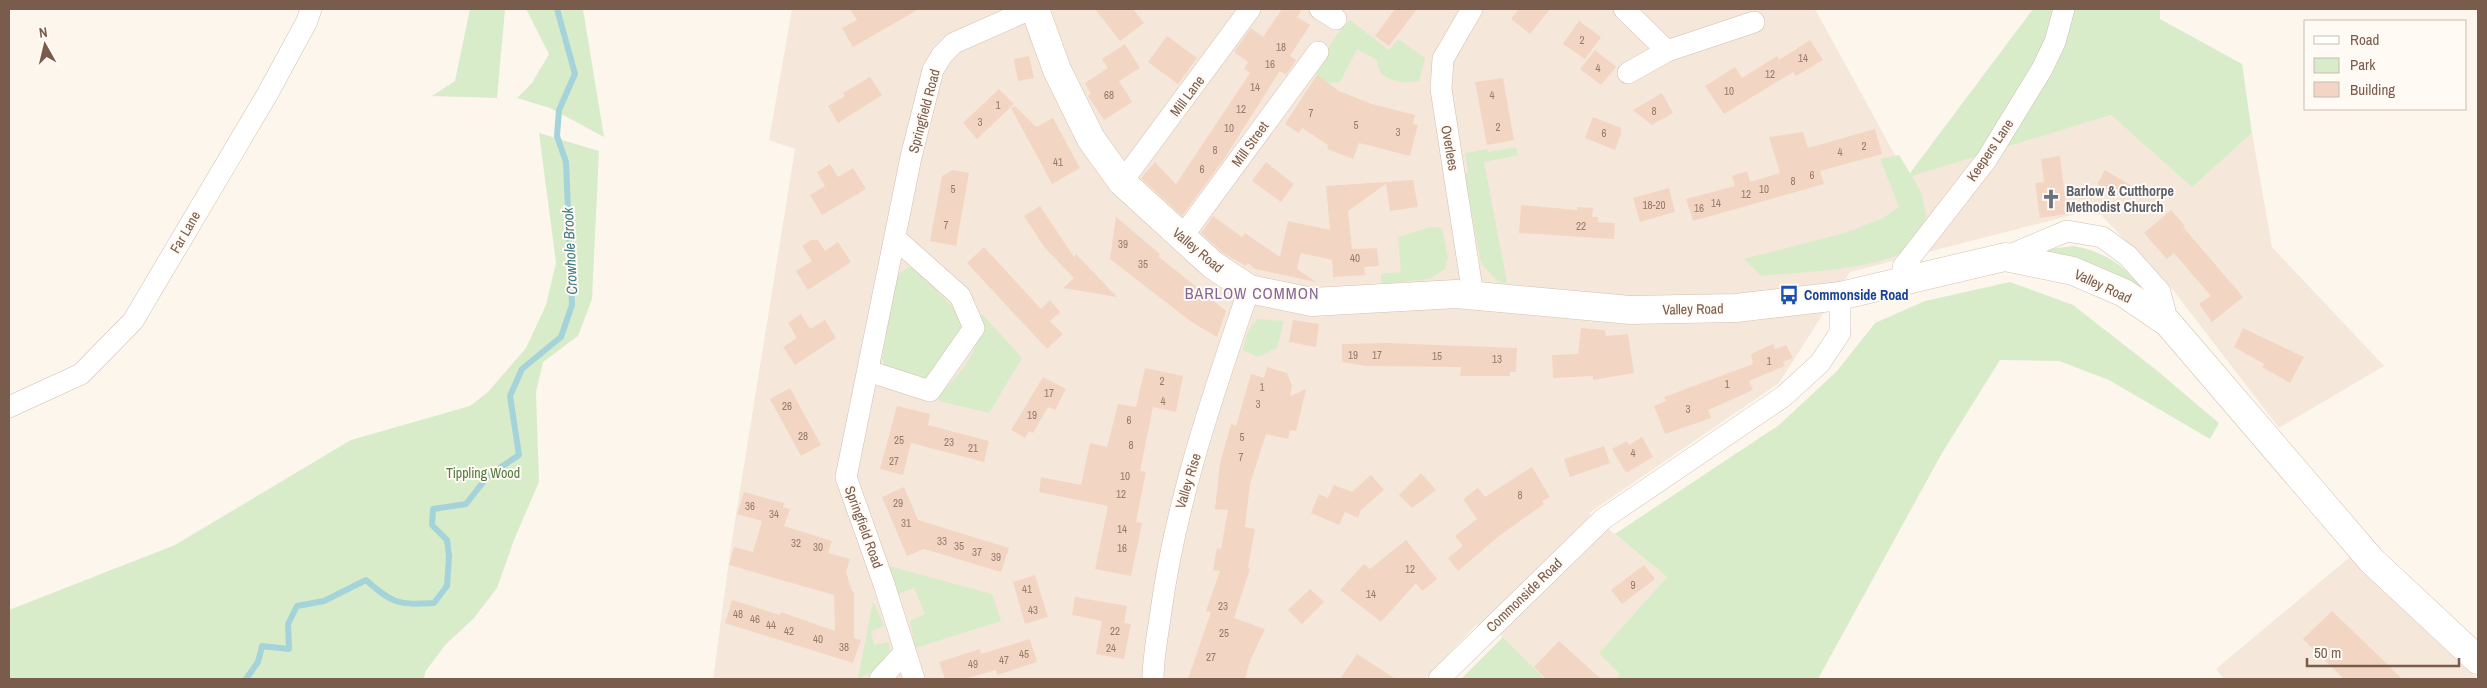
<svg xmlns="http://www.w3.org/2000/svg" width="2487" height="688" viewBox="0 0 2487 688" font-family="'Archivo Narrow',sans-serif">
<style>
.residential{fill:#f5e8da}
.green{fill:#d8ecc9}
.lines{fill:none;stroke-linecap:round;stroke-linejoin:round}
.stream{stroke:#a5d3da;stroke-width:6}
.building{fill:#f3d5c3}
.minor-casing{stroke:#d1beb0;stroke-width:22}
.secondary-casing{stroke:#d6c0b0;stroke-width:29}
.minor{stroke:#fff;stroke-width:21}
.secondary{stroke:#fff;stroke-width:28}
.labels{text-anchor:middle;stroke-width:4;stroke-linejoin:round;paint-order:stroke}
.number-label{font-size:11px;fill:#987a6a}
.street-label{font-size:14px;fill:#7a5c4d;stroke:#fffaf3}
.worship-label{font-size:14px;font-weight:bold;fill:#5b616d;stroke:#fffaf3;text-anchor:start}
.transit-label{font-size:14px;font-weight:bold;fill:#164399;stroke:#fffaf3;text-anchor:start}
.park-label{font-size:14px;fill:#537a41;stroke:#fffaf3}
.water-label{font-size:15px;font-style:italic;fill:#437c86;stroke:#fffaf3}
.quarter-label{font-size:16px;letter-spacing:1px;fill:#846695;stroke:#fffaf3}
</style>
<rect width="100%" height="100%" fill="#fdf6ec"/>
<g class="residential">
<polygon points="792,9 1815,9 1907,177 2111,115 2192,186 2252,133 2272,247 2384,366 2279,428 2173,290 2101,215 2080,213 1850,272 1779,383 1589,513 1667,577 1600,653 1621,674 1616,679 1545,679 1503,637 1476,625 1425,679 713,679 731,546 795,149 769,140"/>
<polygon points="2351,556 2478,679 2224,679 2216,669"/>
</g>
<g class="green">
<polygon points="470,9 505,9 497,98 432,96 455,81"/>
<polygon points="526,9 583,9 604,137 550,108 517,98 532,83 549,54"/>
<path d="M2033 9H2160V19L2242 64 2252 133 2192 187 2111 115 1912 176 1922 194 1927 224C1923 230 1919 238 1914 244 1891 270 1796 272 1761 276L1744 259 1848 232 1883 218 1899 207 1880 159 1899 155 1910 173Z"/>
<path d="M1350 20 1389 50 1398 39 1425 58 1419 81C1405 84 1393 82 1381 74L1376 59 1357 49 1340 82 1328 83 1312 72 1338 33Z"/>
<polygon points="539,133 599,151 592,299 578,336 543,362 536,392 539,482 514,540 497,588 474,618 446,644 425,672 424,679 9,679 9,610 175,545 351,440 470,406 488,392 526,348 546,305 556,263"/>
<polygon points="1516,147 1518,155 1484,162 1507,282 1504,283 1496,280 1481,263 1465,176 1468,171 1465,153 1488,149 1488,152"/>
<polygon points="1430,227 1442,228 1448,258 1445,269 1429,279 1381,284 1381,274 1401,272 1398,237"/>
<path d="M2074 246C2109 253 2125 267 2147 293L2041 250Z"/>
<polygon points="914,267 958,313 964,327 925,379 886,368 882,358 897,275 907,268"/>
<polygon points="2010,282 2073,305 2155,369 2219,423 2210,439 2109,380 2059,361 2000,360 1942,453 1818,679 1616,679 1620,674 1599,653 1667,577 1615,534 1779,425 1837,371 1875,323 1925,301"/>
<path d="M980 315H983L1022 358 989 413 939 401V393C954 384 975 353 980 335 982 329 980 322 980 315Z"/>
<path d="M1259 319 1284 321 1277 348 1258 357 1243 350C1246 339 1248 324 1259 319Z"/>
<polygon points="889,566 992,594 1001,621 915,648 910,621 925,614 914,588 898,594 888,571"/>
<polygon points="873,601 884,626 871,631 874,645 889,642 890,654 874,671 858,679"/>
<polygon points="1503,637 1545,679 1461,679"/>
</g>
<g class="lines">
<path class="stream" d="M246 679 258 662 262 646 289 649 288 624 297 606 324 601 366 580C393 604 398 605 434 603L447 586 449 556 447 540 432 525 433 509 466 504 488 476 519 455 510 396 522 369 561 337 572 305 566 162 557 136 559 110 575 74 557 9"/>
</g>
<g class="building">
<polygon points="850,9 919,9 853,47 842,28 857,20"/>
<polygon points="1095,9 1133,9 1144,23 1120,41"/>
<polygon points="1282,9 1302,9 1297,17 1310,25 1290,56 1296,60 1286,75 1280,71 1224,159 1182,216 1141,178 1155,162 1176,184 1250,73 1244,69 1248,62 1234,52 1251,28 1263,37"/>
<polygon points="1395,9 1417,9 1389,46 1375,36"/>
<polygon points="1519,9 1550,9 1530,34 1511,19"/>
<polygon points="1579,21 1601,37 1585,59 1563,44"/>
<polygon points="1167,36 1197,58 1178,84 1148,62"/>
<polygon points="1810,40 1823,60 1796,76 1793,72 1724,114 1705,86 1735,67 1742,78 1777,56 1779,60"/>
<polygon points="1125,44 1140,68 1119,81 1132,102 1104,120 1088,96 1091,94 1085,83 1108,68 1102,59"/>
<polygon points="1595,50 1616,67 1601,85 1580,69"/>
<polygon points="1029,56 1034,78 1018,81 1014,59"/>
<polygon points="1317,75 1339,91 1372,104 1415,115 1413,124 1418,125 1410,156 1359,143 1353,159 1327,149 1328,145 1302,128 1299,133 1285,124"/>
<polygon points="870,77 882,95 838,123 828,106 845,96 843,93"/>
<polygon points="1503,78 1514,140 1487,145 1475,82"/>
<polygon points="999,89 1014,104 977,139 963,123"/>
<polygon points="1662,93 1673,113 1652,125 1633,110"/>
<polygon points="1015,106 1036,127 1053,118 1080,168 1052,184 1011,108"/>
<polygon points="1593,117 1621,128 1621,134 1615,150 1585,138"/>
<polygon points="1875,129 1882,154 1820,171 1824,184 1693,221 1686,199 1735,186 1732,176 1747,171 1750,182 1780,173 1769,137 1803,132 1808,148"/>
<polygon points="2060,156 2067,214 2040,218 2035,183 2044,182 2041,159"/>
<polygon points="1266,162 1294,184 1281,202 1252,181"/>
<polygon points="830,164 838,177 853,168 866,189 822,215 810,195 825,186 817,172"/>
<polygon points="953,170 969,173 956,246 930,241 942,176"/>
<polygon points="2105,170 2132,186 2124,199 2097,184"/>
<polygon points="1413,180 1418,207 1390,211 1386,184 1348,211 1352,249 1377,248 1379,266 1364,267 1365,275 1333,277 1332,260 1301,253 1297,269 1316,282 1255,269 1248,263 1246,266 1223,253 1201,233 1213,216 1242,237 1245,233 1280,257 1288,221 1330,230 1326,186"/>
<polygon points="1669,188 1675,212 1640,222 1633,198"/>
<polygon points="1521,205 1577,210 1577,207 1593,208 1592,217 1598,217 1598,222 1615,223 1614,239 1519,233"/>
<polygon points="1040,206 1074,257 1076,254 1117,297 1063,288 1074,278 1045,248 1024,216"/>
<polygon points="2171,210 2185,226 2183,227 2243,297 2212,322 2199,304 2211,296 2174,253 2167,259 2144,233"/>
<polygon points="1116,217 1160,254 1158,256 1226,311 1217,337 1193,323 1110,259"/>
<polygon points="811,240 818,240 825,251 838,242 851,262 808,290 796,271 812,261 802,246"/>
<polygon points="984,247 1041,309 1050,300 1060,312 1050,321 1063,334 1047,349 967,263"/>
<polygon points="801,314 810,329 825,320 836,338 795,365 783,347 797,338 788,323"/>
<polygon points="1293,320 1319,324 1316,347 1289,342"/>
<polygon points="1581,328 1605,330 1606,336 1628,334 1634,373 1593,380 1593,376 1553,378 1552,355 1578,354"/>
<polygon points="2243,328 2304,357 2290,383 2262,367 2264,364 2234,347"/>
<polygon points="1388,343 1517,348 1516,372 1510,372 1510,376 1460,376 1461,367 1366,366 1342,362 1342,344"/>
<polygon points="1773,344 1775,349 1786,345 1793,358 1783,362 1785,366 1749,381 1753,390 1708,410 1711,418 1665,434 1654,406 1666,401 1664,397 1753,364 1751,354"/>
<polygon points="1267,367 1287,373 1292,386 1290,396 1306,389 1296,431 1290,430 1288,439 1266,434 1250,484 1245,527 1255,529 1248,568 1250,569 1234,618 1265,629 1250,661 1245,679 1188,679 1211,612 1206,611 1220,571 1213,570 1217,548 1221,549 1228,510 1215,509 1220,463 1231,424 1236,426 1251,374 1264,378"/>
<polygon points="1145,368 1183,376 1176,412 1153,407 1140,471 1146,472 1136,522 1142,523 1131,576 1095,569 1108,506 1039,492 1041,477 1081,485 1090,443 1107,447 1118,404 1136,407"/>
<polygon points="1043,377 1066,389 1055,410 1048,407 1033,433 1029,431 1025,438 1011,430"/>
<polygon points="790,388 821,445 801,456 770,399"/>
<polygon points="897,406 930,414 928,425 989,441 984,462 911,443 903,475 880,469"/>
<polygon points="1642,437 1653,457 1626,473 1612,449 1627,441 1629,445"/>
<polygon points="1604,446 1610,463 1570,477 1564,459"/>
<polygon points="1532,467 1550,497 1542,501 1544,504 1499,536 1458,571 1448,558 1463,546 1455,536 1477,519 1463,499 1478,488 1485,497"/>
<polygon points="1421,473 1436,490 1412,508 1399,495"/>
<polygon points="1371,475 1384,490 1361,510 1358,518 1345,512 1339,525 1311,513 1319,494 1328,498 1334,485 1352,492"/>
<polygon points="904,487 918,520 1009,548 1001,572 924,549 907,556 882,497"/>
<polygon points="744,492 784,503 783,507 790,509 784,526 832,541 828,553 850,559 846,572 852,591 854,592 854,638 861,640 853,663 725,623 732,600 780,615 781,612 835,631 834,595 729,565 734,547 753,552 762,521 737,514"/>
<polygon points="1406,540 1437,579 1422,591 1416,583 1381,622 1340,590 1364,564 1370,569"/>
<polygon points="1644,565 1655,579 1622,604 1611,590"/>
<polygon points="1035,575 1048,617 1025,624 1013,582"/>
<polygon points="1310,589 1324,602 1302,624 1288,610"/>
<polygon points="1075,597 1127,606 1124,623 1131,624 1124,659 1096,654 1102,621 1072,615"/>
<polygon points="2332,611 2386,663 2402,679 2344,679 2303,639"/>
<polygon points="1030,639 1037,662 997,675 996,670 964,679 945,679 939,662 980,649 981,654"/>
<polygon points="1559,641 1601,679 1546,679 1534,667"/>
<polygon points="1357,654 1394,678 1395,679 1340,679"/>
</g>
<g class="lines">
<defs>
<g id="minor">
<polyline points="1320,9 1336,19"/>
<polyline points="1472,9 1443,59 1441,89 1473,295"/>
<polyline points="1624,9 1667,51 1754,22"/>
<polyline points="1628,73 1667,51"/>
<polyline points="1122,182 1250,9"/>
<polyline points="1182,237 1318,52"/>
<polyline points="2005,257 2067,231 2102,237 2128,256 2160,292 2168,323"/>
<polyline points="1907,282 1903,267 1987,159 2042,69 2055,42 2064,9"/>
<polyline points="868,371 930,391 974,328 960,296 895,238"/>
<polyline points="9,407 81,374 133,321 268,93 307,21 311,9"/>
<polyline points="880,679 905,652"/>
<polyline points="914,679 884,584 846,477 911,157 933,70 942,55 954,43 1031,9"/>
<path d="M1153 679C1153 656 1158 634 1161 611 1176 501 1213 394 1249 289"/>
<polyline points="1439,679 1603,519 1784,396 1820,363 1840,333 1840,296"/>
</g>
<polyline id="secondary" points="1035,9 1057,70 1091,139 1122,182 1213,265 1249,289 1312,302 1456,294 1630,310 1736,308 1840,296 2005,257 2073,271 2124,293 2168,323 2371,560 2478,660"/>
</defs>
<use href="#minor" class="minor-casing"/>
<use href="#secondary" class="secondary-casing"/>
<use href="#minor" class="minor"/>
<use href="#secondary" class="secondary"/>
</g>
<defs>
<symbol id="church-bare" viewBox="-9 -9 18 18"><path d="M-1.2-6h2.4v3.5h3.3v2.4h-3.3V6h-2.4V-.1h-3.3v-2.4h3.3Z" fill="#6b7280" stroke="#fffaf3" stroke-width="2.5" paint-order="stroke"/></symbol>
<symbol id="bus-bare" viewBox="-9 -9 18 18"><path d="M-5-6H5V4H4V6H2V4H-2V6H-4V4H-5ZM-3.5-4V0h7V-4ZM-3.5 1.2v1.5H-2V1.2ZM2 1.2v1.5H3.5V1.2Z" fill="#1a4fb4" stroke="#fffaf3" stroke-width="2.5" paint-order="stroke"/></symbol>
</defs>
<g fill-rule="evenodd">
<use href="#church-bare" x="2037" y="185" width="28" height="28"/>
<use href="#bus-bare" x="1775" y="281" width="28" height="28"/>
</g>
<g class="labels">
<g class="number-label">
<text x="1582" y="44">2</text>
<text x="1281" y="51">18</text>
<text x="1803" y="62">14</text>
<text x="1270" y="68">16</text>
<text x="1598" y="72">4</text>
<text x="1770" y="78">12</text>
<text x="1255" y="91">14</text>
<text x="1729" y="95">10</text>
<text x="1109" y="99">68</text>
<text x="1492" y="99">4</text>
<text x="998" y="109">1</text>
<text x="1241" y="113">12</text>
<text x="1654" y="115">8</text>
<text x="1311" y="117">7</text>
<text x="980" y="126">3</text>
<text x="1356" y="129">5</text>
<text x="1498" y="131">2</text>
<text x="1229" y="132">10</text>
<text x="1398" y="136">3</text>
<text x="1604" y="137">6</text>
<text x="1864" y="150">2</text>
<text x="1215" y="154">8</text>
<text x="1840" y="156">4</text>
<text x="1058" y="166">41</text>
<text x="1202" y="173">6</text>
<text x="1812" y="179">6</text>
<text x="1793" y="185">8</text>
<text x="953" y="193">5</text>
<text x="1764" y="193">10</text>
<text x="1746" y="198">12</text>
<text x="1716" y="207">14</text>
<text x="1654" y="209">18-20</text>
<text x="1699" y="212">16</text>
<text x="946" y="229">7</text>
<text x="1581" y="230">22</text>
<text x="1123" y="248">39</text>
<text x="1355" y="262">40</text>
<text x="1143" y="268">35</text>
<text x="1353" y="359">19</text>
<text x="1377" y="359">17</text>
<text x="1437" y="360">15</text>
<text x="1497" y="363">13</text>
<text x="1769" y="365">1</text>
<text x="1162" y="385">2</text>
<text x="1727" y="388">1</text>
<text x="1262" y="391">1</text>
<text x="1049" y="397">17</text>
<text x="1163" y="405">4</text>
<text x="1258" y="408">3</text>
<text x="787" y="410">26</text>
<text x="1688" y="413">3</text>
<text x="1032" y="419">19</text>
<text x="1129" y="424">6</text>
<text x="803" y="440">28</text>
<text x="1242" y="441">5</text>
<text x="899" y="444">25</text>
<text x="949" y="446">23</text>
<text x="1131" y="449">8</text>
<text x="973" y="452">21</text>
<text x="1633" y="457">4</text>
<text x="1241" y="461">7</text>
<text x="894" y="465">27</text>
<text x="1125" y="480">10</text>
<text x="1121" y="498">12</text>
<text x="1520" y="499">8</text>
<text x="898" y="507">29</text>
<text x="750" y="510">36</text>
<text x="774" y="518">34</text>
<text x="906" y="527">31</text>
<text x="1122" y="533">14</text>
<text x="942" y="545">33</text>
<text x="796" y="547">32</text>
<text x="959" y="550">35</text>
<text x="818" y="551">30</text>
<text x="1122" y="552">16</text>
<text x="977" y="556">37</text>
<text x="996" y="561">39</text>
<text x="1410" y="573">12</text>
<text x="1633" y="589">9</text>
<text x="1027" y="593">41</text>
<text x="1371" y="598">14</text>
<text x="1223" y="610">23</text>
<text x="1033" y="614">43</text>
<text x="738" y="618">48</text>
<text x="755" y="623">46</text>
<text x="771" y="629">44</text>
<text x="789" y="635">42</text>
<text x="1115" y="635">22</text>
<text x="1224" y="637">25</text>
<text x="818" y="643">40</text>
<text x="844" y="651">38</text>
<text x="1111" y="652">24</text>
<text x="1024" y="658">45</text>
<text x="1211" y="661">27</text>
<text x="1004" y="664">47</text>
<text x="973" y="668">49</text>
</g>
<g class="street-label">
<text transform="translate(1187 96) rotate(-53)" y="5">Mill Lane</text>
<text transform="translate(924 111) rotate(-75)" y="5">Springfield Road</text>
<text transform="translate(1250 144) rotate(-54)" y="5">Mill Street</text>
<text transform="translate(1450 148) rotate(80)" y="5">Overlees</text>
<text transform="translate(1990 150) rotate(-56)" y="5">Keepers Lane</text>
<text transform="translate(185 232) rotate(-60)" y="5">Far Lane</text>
<text transform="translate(1198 250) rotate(40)" y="5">Valley Road</text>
<text transform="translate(2103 286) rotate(25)" y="5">Valley Road</text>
<text transform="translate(1693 309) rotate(-1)" y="5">Valley Road</text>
<text transform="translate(1188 481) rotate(-73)" y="5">Valley Rise</text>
<text transform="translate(864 527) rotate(70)" y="5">Springfield Road</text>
<text transform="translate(1524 595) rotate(-44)" y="5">Commonside Road</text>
</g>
<g class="worship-label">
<text x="2066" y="196">Barlow &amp; Cutthorpe<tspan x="2066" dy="16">Methodist Church</tspan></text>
</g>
<g class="transit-label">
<text x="1804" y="300">Commonside Road</text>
</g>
<g class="park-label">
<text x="483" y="478">Tippling Wood</text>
</g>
<g class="water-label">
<text transform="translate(570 251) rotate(-93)" y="5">Crowhole Brook</text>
</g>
<g class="quarter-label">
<text x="1252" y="299">BARLOW COMMON</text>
</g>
</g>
<rect width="2487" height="688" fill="none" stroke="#7a5c4d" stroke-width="20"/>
<rect x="2304" y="20" width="162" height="90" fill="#fffaf3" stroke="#cabbb1"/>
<rect x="2314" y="36" width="25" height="8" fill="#ffffff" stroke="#cabbb1"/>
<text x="2350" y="45" font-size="15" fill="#7a5c4d">Road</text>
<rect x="2314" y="58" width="25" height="15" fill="#d8ecc9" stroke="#cabbb1"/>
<text x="2350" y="70" font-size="15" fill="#7a5c4d">Park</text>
<rect x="2314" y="82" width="25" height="15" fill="#f3d5c3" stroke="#cabbb1"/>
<text x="2350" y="95" font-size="15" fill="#7a5c4d">Building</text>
<g transform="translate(45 45) rotate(352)" stroke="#fffaf3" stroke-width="4" paint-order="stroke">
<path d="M0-4L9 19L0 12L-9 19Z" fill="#7a5c4d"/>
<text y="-8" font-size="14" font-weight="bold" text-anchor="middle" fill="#7a5c4d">N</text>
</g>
<path d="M2307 658v8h152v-8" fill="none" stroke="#7a5c4d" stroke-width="2.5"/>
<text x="2314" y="658" font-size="15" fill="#7a5c4d" stroke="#fffaf3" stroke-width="4" paint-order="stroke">50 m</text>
</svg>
